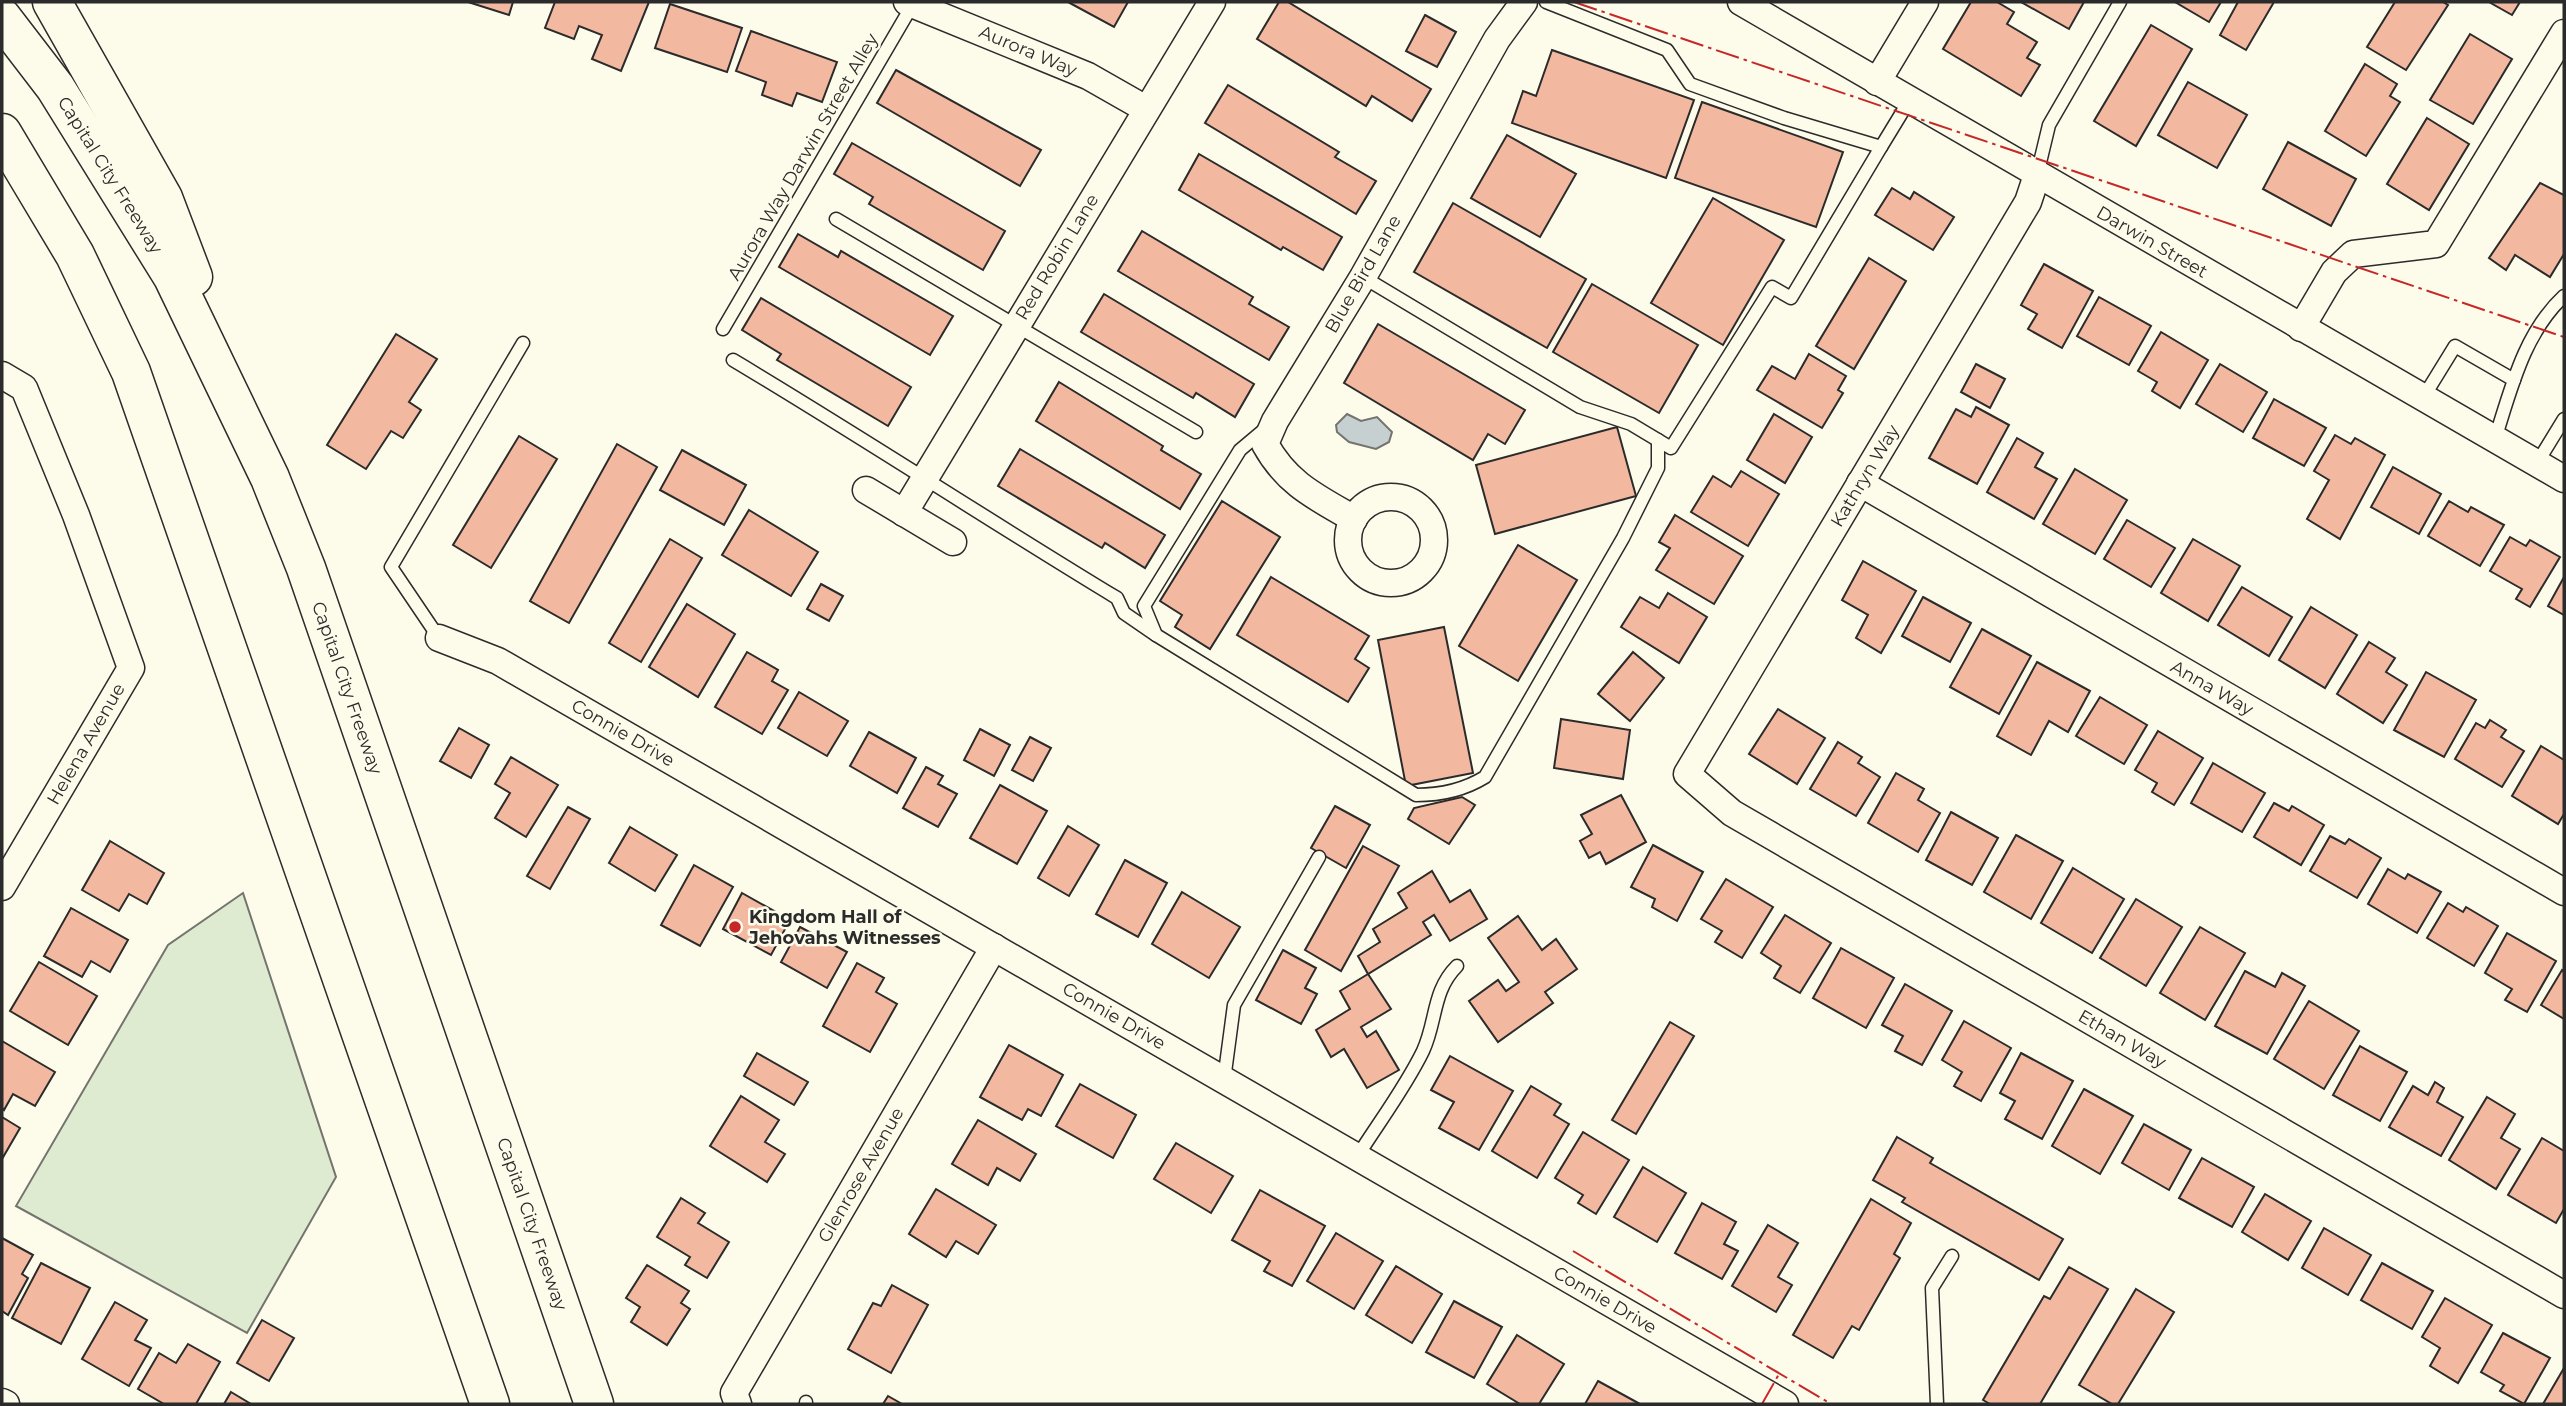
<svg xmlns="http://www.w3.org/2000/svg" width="2566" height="1406" viewBox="0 0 2566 1406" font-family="Montserrat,sans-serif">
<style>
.green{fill:#deebd1;stroke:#74746e;stroke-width:2}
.water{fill:#c7d0d0;stroke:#74746e;stroke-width:2}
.building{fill:#f2b8a0;stroke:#2b2b2b;stroke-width:2}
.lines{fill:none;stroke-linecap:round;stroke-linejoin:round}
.lane-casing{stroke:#2b2b2b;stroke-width:15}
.street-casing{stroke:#2b2b2b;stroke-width:29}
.highway-casing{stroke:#2b2b2b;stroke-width:41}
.lane{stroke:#fdfbea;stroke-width:12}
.street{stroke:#fdfbea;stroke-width:26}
.highway{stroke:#fdfbea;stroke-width:38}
.power{stroke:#c62828;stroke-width:2;stroke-dasharray:24 5 3.5 5;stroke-linecap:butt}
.poi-dot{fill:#c62828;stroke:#fdfbea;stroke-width:2.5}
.labels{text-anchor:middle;stroke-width:5;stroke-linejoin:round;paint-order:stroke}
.street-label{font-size:18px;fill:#2b2b2b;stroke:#fdfbea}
.poi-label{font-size:18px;font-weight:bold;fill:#2b2b2b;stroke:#fdfbea;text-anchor:start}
</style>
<rect width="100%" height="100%" fill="#fdfbea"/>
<polygon class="green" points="243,893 336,1177 247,1333 16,1206 168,945"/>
<polygon class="water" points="1347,414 1361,421 1377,417 1392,432 1389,442 1376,449 1349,442 1337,432 1336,425"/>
<g class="building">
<polygon points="468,2 513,2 509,15"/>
<polygon points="555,2 649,2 621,71 592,59 602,35 579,26 574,39 545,28"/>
<polygon points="1068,2 1128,2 1114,27"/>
<polygon points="1279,2 1288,2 1431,89 1412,121 1372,96 1366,106 1257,39"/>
<polygon points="1971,2 1997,2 2014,12 2007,24 2037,42 2027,58 2040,65 2021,96 1943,49"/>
<polygon points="2021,2 2084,2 2069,29"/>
<polygon points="2175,2 2221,2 2209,22"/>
<polygon points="2238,2 2274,2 2246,50 2220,35"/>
<polygon points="2395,2 2443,2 2448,5 2406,70 2367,47"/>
<polygon points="2489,2 2520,2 2512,15"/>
<polygon points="670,4 742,28 727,72 655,48"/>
<polygon points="1425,15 1456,32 1437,67 1406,51"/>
<polygon points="2151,25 2192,49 2136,146 2094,121"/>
<polygon points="751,31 837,62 822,102 797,93 792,106 762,95 766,82 736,71"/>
<polygon points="2470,34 2512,59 2473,124 2430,100"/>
<polygon points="1552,50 1694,100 1666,178 1512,123 1523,91 1536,96"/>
<polygon points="2365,64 2397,84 2390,96 2400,102 2366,156 2325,131"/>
<polygon points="896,70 1041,150 1020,186 877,103"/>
<polygon points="2188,82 2247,115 2217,168 2158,135"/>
<polygon points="1228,85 1339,152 1335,157 1376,181 1356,214 1205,123"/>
<polygon points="1702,102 1843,152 1816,227 1675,178"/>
<polygon points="2427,118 2469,144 2429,210 2387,184"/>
<polygon points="1507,135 1576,174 1540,237 1471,198"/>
<polygon points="2288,142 2356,179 2331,226 2263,189"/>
<polygon points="852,143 1005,231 983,270 869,204 873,197 834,174"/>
<polygon points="1199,154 1342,237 1323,270 1283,247 1281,250 1179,190"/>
<polygon points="2540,183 2564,195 2564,254 2550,277 2515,255 2506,270 2489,258"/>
<polygon points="1892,188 1910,199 1914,192 1954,217 1933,250 1875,215"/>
<polygon points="1713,198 1784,240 1723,345 1651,303"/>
<polygon points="1453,203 1586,279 1547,348 1414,272"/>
<polygon points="1142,231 1253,297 1249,304 1289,327 1269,360 1118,271"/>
<polygon points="798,234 838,257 841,251 953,316 930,355 779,267"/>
<polygon points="1869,258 1906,281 1854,369 1816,346"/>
<polygon points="2044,264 2093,291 2062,348 2028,329 2037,314 2021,305"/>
<polygon points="1592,284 1698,345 1659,413 1553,352"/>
<polygon points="1104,294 1254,384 1235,417 1196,393 1193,398 1081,332"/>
<polygon points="2099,297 2151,326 2129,365 2077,336"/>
<polygon points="761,298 911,387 888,426 777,360 781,354 742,330"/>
<polygon points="1378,324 1525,410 1505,444 1488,434 1473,460 1344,383"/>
<polygon points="2161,332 2208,360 2180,408 2152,391 2157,382 2138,371"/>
<polygon points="396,334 437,359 409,402 421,410 403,438 391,431 366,469 327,445"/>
<polygon points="1809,354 1846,376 1838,390 1843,393 1822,428 1757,390 1772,366 1795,379"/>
<polygon points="1976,364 2005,379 1990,408 1961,392"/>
<polygon points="2220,364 2267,392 2243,432 2196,404"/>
<polygon points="1059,382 1163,446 1161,450 1201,474 1180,509 1036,421"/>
<polygon points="2274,399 2326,428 2304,466 2253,438"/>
<polygon points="1976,407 2009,425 1977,484 1929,458 1956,409 1971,417"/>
<polygon points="1774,414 1812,437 1785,483 1747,460"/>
<polygon points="1617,427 1636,496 1495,534 1476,465"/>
<polygon points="2335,435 2351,444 2355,438 2385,455 2340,539 2307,519 2329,480 2314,471"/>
<polygon points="519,436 557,459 491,568 453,545"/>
<polygon points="2017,438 2043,453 2035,467 2057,479 2034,519 1987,492"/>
<polygon points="617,444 657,467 569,623 530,601"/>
<polygon points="1020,449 1165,535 1145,568 1105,543 1102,548 998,486"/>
<polygon points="682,450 746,485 724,525 660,490"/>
<polygon points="2393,467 2441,494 2419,534 2371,507"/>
<polygon points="2075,469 2127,500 2095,554 2043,524"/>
<polygon points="1741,471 1779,494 1748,546 1691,512 1713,476 1731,487"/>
<polygon points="1222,501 1280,537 1210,649 1175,627 1182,615 1160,601"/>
<polygon points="2449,501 2468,512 2471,507 2504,525 2480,566 2428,536"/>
<polygon points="749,510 818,552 791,596 722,555"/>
<polygon points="1675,515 1743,556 1714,604 1656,570 1670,548 1659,542"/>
<polygon points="2127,520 2175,548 2151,587 2104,559"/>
<polygon points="2510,537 2526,546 2530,540 2560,557 2530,607 2516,599 2522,589 2490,571"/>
<polygon points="670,539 702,558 641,662 609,643"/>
<polygon points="2193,539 2240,566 2208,621 2161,593"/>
<polygon points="1518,545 1577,580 1518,681 1459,646"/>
<polygon points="1863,561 1916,591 1881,653 1856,638 1868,615 1842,600"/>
<polygon points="1271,577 1369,636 1355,659 1369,668 1348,702 1237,635"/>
<polygon points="2564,577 2564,615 2548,606"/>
<polygon points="821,584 843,596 829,621 807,609"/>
<polygon points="2242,587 2292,617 2269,656 2218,625"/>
<polygon points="1668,593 1707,617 1679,663 1621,627 1640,597 1659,608"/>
<polygon points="1923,597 1971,623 1950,662 1902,636"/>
<polygon points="687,604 735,634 698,697 649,667"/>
<polygon points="2311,607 2357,635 2325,688 2279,660"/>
<polygon points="1444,627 1473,773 1406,786 1378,640"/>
<polygon points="1982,629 2031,656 1999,714 1950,687"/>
<polygon points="2369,642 2395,658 2386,672 2407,685 2383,723 2337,694"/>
<polygon points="747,652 778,670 772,681 788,690 762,734 715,707"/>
<polygon points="1633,652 1664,678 1630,721 1598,694"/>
<polygon points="2037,662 2090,691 2068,732 2049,721 2031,755 1997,736"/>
<polygon points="2426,672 2476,700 2444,757 2394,730"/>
<polygon points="799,692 848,721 827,756 778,728"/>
<polygon points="2100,697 2147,725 2124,764 2076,736"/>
<polygon points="1778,709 1825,738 1797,784 1749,754"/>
<polygon points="1561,719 1630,730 1623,779 1554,768"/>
<polygon points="2490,720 2506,730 2501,737 2524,751 2502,787 2455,759 2476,723 2485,728"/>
<polygon points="459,728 489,745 471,778 440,761"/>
<polygon points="980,729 1010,745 994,776 964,760"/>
<polygon points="2158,731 2203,758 2174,805 2152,792 2157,783 2135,770"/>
<polygon points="869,732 916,758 897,793 850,766"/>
<polygon points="1030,737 1051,748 1033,781 1012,770"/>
<polygon points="1838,742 1862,757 1858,763 1880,777 1856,816 1810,789"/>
<polygon points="2541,746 2564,760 2564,814 2558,824 2512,796"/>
<polygon points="511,757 558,785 526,837 495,818 510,793 495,784"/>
<polygon points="2213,763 2265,793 2242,832 2191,803"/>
<polygon points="926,767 943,776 938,784 957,794 938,827 903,808"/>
<polygon points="1896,773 1924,789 1918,800 1940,813 1918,852 1868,823"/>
<polygon points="1000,785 1047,811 1017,864 970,838"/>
<polygon points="1621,795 1646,842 1606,864 1600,852 1589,858 1580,841 1592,834 1581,815"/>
<polygon points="1462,797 1475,805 1449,844 1408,819 1414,808"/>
<polygon points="2274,803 2289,811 2292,806 2324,825 2301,865 2254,837"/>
<polygon points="1335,806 1370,825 1346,868 1311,848"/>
<polygon points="568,807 590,819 550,889 527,876"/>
<polygon points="1951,812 1998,838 1972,885 1926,860"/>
<polygon points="1068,826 1099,845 1069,896 1038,878"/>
<polygon points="630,827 677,855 655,891 609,863"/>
<polygon points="2016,835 2063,861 2031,919 1984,892"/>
<polygon points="2330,836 2345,844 2349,839 2381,858 2357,898 2310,871"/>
<polygon points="110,841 164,873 147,904 129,894 119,911 82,890"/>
<polygon points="1653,845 1703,872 1677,921 1652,907 1655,899 1631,887"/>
<polygon points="1363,846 1399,866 1341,971 1305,950"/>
<polygon points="1125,860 1167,883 1138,937 1096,914"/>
<polygon points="694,865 733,887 700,946 661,925"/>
<polygon points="2073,868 2124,899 2092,953 2041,923"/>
<polygon points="2388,869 2405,879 2408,874 2441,892 2417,933 2368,904"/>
<polygon points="1432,871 1450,902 1470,890 1487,919 1450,941 1434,915 1423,922 1431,935 1368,974 1358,956 1380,942 1373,929 1407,908 1398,893"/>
<polygon points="1726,879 1773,907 1742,958 1715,942 1722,931 1701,919"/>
<polygon points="1182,892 1240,927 1209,978 1152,944"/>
<polygon points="742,893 790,920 771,955 723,929"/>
<polygon points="2136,899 2182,927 2146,986 2100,958"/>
<polygon points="2448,903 2463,912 2466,907 2498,926 2474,966 2427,938"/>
<polygon points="71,908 128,940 110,972 91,961 82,977 44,956"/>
<polygon points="1785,915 1831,943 1800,993 1774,978 1781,966 1761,953"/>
<polygon points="1518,916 1542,950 1556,939 1577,969 1545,992 1553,1003 1498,1042 1469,1001 1498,980 1506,991 1519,982 1488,938"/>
<polygon points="800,927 847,952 827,988 781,962"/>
<polygon points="2200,927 2245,953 2205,1020 2160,993"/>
<polygon points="2507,933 2556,961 2527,1012 2505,1000 2512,989 2485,973"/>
<polygon points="1841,948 1894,978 1866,1028 1813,998"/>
<polygon points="1283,950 1316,968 1305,988 1317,994 1301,1024 1256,1000"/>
<polygon points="39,962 97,996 68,1045 10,1011"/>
<polygon points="857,963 884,978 876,992 897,1004 870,1052 823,1026"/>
<polygon points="2562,970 2564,972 2564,1019 2541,1005"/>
<polygon points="2245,971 2275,987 2282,973 2305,986 2267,1054 2215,1026"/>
<polygon points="1368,974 1391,1009 1361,1027 1367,1037 1376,1031 1399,1070 1367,1088 1344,1049 1331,1057 1316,1030 1350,1009 1340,991"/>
<polygon points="1905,984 1952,1011 1922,1065 1895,1051 1903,1036 1882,1025"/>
<polygon points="2309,1001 2359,1031 2324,1089 2274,1059"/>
<polygon points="1964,1021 2011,1048 1981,1101 1954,1086 1962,1072 1942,1060"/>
<polygon points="1670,1022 1694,1036 1636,1134 1612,1120"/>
<polygon points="2,1041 55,1072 35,1106 13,1094 4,1110 2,1108"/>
<polygon points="1009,1045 1063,1075 1041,1116 1028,1109 1022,1120 980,1097"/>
<polygon points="2360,1046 2407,1072 2380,1121 2333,1095"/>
<polygon points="757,1053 808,1082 794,1105 744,1076"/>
<polygon points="2021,1053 2073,1081 2042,1139 2005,1119 2015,1101 2000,1093"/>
<polygon points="1450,1056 1513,1091 1479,1150 1439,1128 1454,1102 1431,1090"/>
<polygon points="2435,1082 2444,1088 2437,1102 2463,1117 2441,1156 2389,1127 2413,1086 2428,1095"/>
<polygon points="1080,1084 1136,1115 1113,1158 1056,1126"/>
<polygon points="1531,1086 1561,1104 1554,1115 1569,1124 1537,1178 1492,1151"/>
<polygon points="2084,1089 2133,1116 2100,1174 2052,1146"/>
<polygon points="741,1096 779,1120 765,1142 785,1154 767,1182 710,1146"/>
<polygon points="2487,1097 2515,1114 2501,1138 2520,1149 2496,1189 2449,1160"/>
<polygon points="2,1117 20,1128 2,1159"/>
<polygon points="978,1120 1036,1154 1020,1181 997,1168 988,1185 952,1164"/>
<polygon points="2144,1124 2191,1150 2169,1190 2122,1163"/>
<polygon points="1583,1132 1629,1160 1596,1214 1578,1203 1583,1195 1555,1178"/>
<polygon points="1897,1137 1933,1158 1930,1163 2063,1239 2039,1280 1902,1202 1905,1198 1873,1180"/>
<polygon points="2542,1138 2564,1151 2564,1209 2556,1223 2508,1195"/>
<polygon points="1176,1143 1233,1176 1211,1213 1154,1179"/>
<polygon points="2202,1158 2254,1187 2232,1227 2179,1198"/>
<polygon points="1643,1167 1686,1193 1657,1242 1614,1217"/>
<polygon points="936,1189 996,1225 978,1254 956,1241 946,1257 909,1234"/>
<polygon points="1260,1190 1325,1226 1292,1286 1264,1271 1270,1261 1232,1240"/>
<polygon points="2265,1194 2311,1221 2288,1260 2242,1232"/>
<polygon points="681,1198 705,1213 698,1223 729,1242 707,1278 685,1265 690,1257 657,1237"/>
<polygon points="1871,1199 1911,1223 1894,1254 1900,1258 1859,1330 1852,1326 1833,1358 1793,1335"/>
<polygon points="1702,1203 1736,1222 1724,1244 1738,1251 1722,1279 1675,1253"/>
<polygon points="1768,1225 1798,1243 1778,1277 1792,1285 1776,1312 1732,1286"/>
<polygon points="2324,1228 2371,1255 2348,1295 2302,1268"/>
<polygon points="1336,1233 1383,1261 1354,1309 1307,1281"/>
<polygon points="2,1238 33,1255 22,1274 28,1278 8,1315 2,1311"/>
<polygon points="41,1263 90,1288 61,1344 12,1318"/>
<polygon points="2382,1263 2433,1291 2412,1329 2361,1300"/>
<polygon points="647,1265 689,1291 681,1303 690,1309 667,1345 631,1322 640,1307 626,1298"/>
<polygon points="1396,1266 1442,1294 1412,1343 1366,1315"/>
<polygon points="2069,1267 2108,1289 2040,1404 1990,1404 1983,1400 2044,1296 2050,1299"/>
<polygon points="892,1285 928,1305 891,1373 848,1349 873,1303 881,1306"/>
<polygon points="2136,1289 2174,1312 2118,1404 2112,1404 2079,1385"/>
<polygon points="2445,1298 2492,1325 2458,1383 2430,1366 2440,1348 2422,1337"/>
<polygon points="1454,1301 1502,1327 1474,1378 1426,1352"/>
<polygon points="115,1302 147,1320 135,1340 151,1348 129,1386 82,1359"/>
<polygon points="262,1320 294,1338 269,1381 237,1363"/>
<polygon points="2503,1333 2550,1358 2524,1404 2500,1391 2504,1385 2481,1372"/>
<polygon points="1517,1335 1564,1364 1539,1404 1520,1404 1487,1384"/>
<polygon points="188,1344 220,1362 196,1404 164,1404 138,1389 159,1353 176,1363"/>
<polygon points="2564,1368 2564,1404 2543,1404"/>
<polygon points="1598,1381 1640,1404 1585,1404"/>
<polygon points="231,1392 251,1404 224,1404"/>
<polygon points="888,1396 902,1404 883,1404"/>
</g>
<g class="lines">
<defs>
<g id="lane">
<polyline points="1881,147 1909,101"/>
<polyline points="2037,175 2049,125 2120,2"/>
<polyline points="836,219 1196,432"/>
<polyline points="1363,277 1580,407 1631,424 1671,448 1772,287 1791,298 1881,147 1784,118 1690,84 1667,50 1546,2"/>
<polyline points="723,329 913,4"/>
<path d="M733 360C862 437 988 520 1117 598L1124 613 1156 635"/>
<polyline points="2423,398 2455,346 2514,380"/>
<path d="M1265 429 1240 450 1144 606 1156 635 1416 795C1440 795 1464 790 1485 777L1623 538 1658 468V440"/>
<path d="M2495 439C2511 389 2524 333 2564 296"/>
<polyline points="2537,463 2564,419"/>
<polyline points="439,638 391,567 523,343"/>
<polyline points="1224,1080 1234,1005 1319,857"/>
<path d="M1357 1157C1379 1122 1405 1088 1423 1051 1437 1021 1432 991 1457 966"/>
<polyline points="806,1402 806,1404"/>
<polyline points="1937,1404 1932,1288 1952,1256"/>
</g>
<g id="street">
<polyline points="907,2 1088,76 1146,109"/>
<polyline points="1741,2 2564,479"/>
<polyline points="1877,82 1925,2"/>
<polyline points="2037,175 2028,202 1687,774 1732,813 2564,1295"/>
<polyline points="2301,328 2334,272 2353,254 2436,244 2564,33"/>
<polyline points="2,375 24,388 76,515 131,668 2,887"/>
<polyline points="1860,483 2564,892"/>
<polyline points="866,490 953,542"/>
<circle cx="1391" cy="540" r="43"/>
<polyline points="904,513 1212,2"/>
<path d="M1354 519C1316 497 1287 484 1265 444L1275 421 1363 277 1497 39 1524 2"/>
<polyline points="439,638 498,661 1785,1404"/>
<polyline points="2,1402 6,1404"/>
<polyline points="738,1404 734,1393 994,947"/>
</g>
<g id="highway">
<polyline points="52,2 163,198 193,277"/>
<polyline points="2,18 55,87 173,277 270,478 306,568 594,1404"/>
<polyline points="2,133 75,255 131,372 490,1404"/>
</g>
</defs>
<use href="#lane" class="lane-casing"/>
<use href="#street" class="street-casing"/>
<use href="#highway" class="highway-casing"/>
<use href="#lane" class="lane"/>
<use href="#street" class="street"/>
<use href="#highway" class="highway"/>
<g class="power">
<polyline points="1574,2 2564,337"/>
<polyline points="1573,1251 1831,1404"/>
<polyline points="1762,1404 1779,1374"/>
</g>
</g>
<circle class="poi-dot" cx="735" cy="927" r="7"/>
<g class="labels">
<g class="street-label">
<text transform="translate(1028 51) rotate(23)" y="6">Aurora Way</text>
<text transform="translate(803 157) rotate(-60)" y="6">Aurora Way Darwin Street Alley</text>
<text transform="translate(110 175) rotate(58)" y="6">Capital City Freeway</text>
<text transform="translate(2152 242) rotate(30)" y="6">Darwin Street</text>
<text transform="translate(1057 257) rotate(-59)" y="6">Red Robin Lane</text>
<text transform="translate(1363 274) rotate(-60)" y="6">Blue Bird Lane</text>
<text transform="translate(1865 476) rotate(-59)" y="6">Kathryn Way</text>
<text transform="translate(347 688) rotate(71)" y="6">Capital City Freeway</text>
<text transform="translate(2212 688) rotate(30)" y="6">Anna Way</text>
<text transform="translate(623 733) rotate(30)" y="6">Connie Drive</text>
<text transform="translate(86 744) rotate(-60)" y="6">Helena Avenue</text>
<text transform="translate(1114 1016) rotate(30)" y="6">Connie Drive</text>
<text transform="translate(2122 1039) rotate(30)" y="6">Ethan Way</text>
<text transform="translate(861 1175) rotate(-60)" y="6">Glenrose Avenue</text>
<text transform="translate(532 1224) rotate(71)" y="6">Capital City Freeway</text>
<text transform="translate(1605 1300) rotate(30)" y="6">Connie Drive</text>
</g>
<g class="poi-label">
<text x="749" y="923">Kingdom Hall of<tspan x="749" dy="21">Jehovahs Witnesses</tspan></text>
</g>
</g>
<rect width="2566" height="1406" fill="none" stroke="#2b2b2b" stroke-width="7"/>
</svg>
